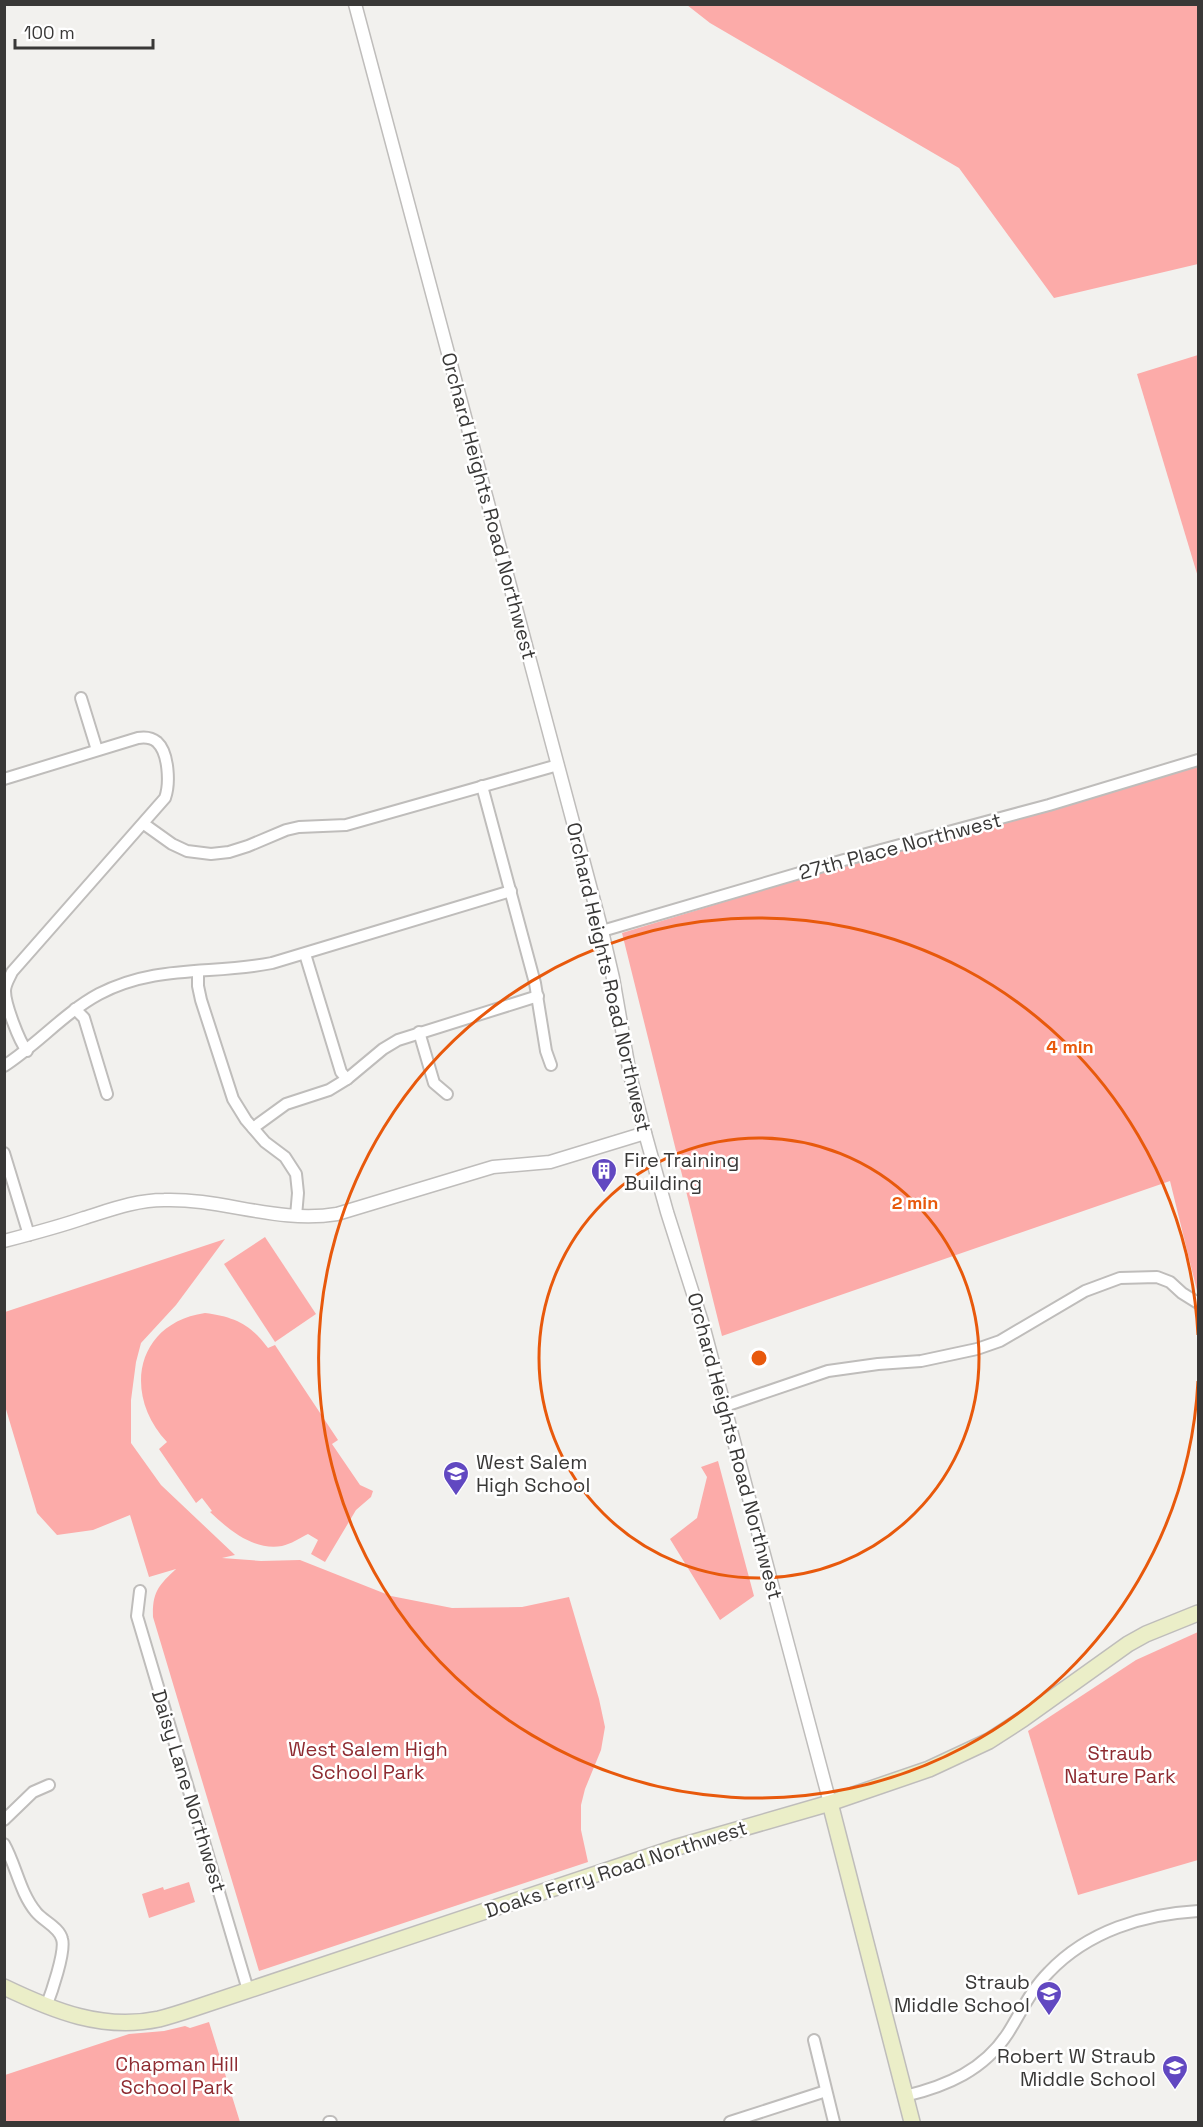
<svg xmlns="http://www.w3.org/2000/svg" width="1203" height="2127" viewBox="0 0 1203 2127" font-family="'Space Grotesk',sans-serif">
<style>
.green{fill:#fcaba9}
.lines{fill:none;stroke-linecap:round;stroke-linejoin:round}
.minor-casing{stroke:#bfbdbb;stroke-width:14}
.tertiary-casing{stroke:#bfbdbb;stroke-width:15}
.secondary-casing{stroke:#bfbdbb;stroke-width:18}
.minor{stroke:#fff;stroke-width:10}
.tertiary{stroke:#fff;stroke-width:12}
.secondary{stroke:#ebeec8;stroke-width:15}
.ring{fill:none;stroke:#e8590c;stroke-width:3}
.labels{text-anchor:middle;stroke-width:5;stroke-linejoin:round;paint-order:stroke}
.street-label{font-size:20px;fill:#393837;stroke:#fff}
.poi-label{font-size:20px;fill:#393837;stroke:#fff;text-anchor:start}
.park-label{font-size:20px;fill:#8e2b31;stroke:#fff}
.centre{fill:#e8590c;stroke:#fff;stroke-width:3}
.ring-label{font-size:18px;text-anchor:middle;font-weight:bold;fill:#e8590c;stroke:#fff;stroke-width:5;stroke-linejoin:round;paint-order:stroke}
</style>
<rect width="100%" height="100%" fill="#f2f1ee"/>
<g class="green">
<polygon points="687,5 1198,5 1198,264 1054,298 959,168 710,23"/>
<polygon points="1198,355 1198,577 1137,374"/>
<polygon points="1198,758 1198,1295 1170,1181 722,1336 622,933"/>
<polygon points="265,1237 316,1314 275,1342 224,1264"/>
<path d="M225 1239 176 1305 141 1343 136 1362 131 1400V1443L161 1485 235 1555 222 1558 261 1561 300 1560 391 1596 452 1608 522 1607 569 1597 599 1699 605 1727 601 1750 585 1789 581 1805V1830L588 1862 259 1971 153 1617C152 1592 159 1585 176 1569L149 1577 130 1515 93 1530 57 1535 37 1513 5 1406V1312Z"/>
<path d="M205 1313C235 1317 250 1324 268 1348L275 1345 338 1440 332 1444 360 1485 373 1491 371 1497 356 1510 325 1562 311 1554 318 1540 308 1534C300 1538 291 1544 282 1546 254 1551 229 1530 210 1512L212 1511 202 1498 196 1503 159 1449 167 1442C122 1394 136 1323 205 1313Z"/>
<polygon points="718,1461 754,1596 720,1620 670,1539 697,1518 707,1477 701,1467"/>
<polygon points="1198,1632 1198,1860 1078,1895 1028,1731 1136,1660"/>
<polygon points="189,1882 195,1902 149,1918 142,1894 163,1887 164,1890"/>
<polygon points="209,2022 240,2122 5,2122 5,2075 129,2034 164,2031 185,2026 190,2028"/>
</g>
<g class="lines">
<defs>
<g id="minor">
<polyline points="81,698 97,750"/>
<path d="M4 779 138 738C144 737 151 737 157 742 169 753 170 784 165 798L12 972C9 979 5 984 5 991 5 1004 19 1041 27 1051"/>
<polyline points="482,786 535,983 546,1051 551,1065"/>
<polyline points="144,824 172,844 187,851 211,854 229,852 248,846 286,830 299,827 346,825 558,765"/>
<polyline points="602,931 844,860 1049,805 1198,760"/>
<polyline points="305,954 341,1072 347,1079"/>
<polyline points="198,971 198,986 201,1000 233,1099 246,1120 265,1142 285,1157 296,1174 298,1193 296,1216"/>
<polyline points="75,1009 84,1018 107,1094"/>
<polyline points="419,1032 434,1083 447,1094"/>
<path d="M4 1066C38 1044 64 1013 99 994 157 964 211 975 272 963L511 891"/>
<polyline points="253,1128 286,1104 329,1090 347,1079 383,1049 398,1040 538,996"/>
<polyline points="4,1153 29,1235"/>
<polyline points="725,1406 828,1371 878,1364 921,1361 977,1349 1000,1341 1085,1291 1120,1278 1157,1277 1170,1282 1182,1293 1198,1303"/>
<polyline points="140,1591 137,1616 248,1990"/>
<polyline points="4,1820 33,1792 49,1785"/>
<path d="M4 1844C16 1865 20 1893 36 1912 43 1921 59 1927 62 1939 66 1951 51 1994 46 2007"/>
<polyline points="814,2040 834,2122"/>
<path d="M905 2096C947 2086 984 2070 1008 2033 1021 2012 1031 1990 1049 1972 1088 1931 1144 1914 1198 1911"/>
<polyline points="329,2122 331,2122"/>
<polyline points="730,2122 826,2091"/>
</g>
<g id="tertiary">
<polyline points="355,4 602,931 613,978 630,1075 645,1133 667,1212 703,1325 830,1803"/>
<path d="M4 1241C31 1234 58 1227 84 1218 110 1210 136 1200 164 1200 222 1198 278 1224 337 1214L493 1167 550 1162 645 1133"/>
</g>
<g id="secondary">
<polyline points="830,1803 912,2122"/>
<path d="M4 1987C54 2011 103 2031 159 2019 171 2016 183 2012 195 2008L674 1848 830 1803 929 1769 989 1741 1023 1719 1128 1644 1146 1634 1198 1613"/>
</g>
</defs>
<use href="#minor" class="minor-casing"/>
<use href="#tertiary" class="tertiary-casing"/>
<use href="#secondary" class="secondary-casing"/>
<use href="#minor" class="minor"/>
<use href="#tertiary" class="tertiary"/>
<use href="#secondary" class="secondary"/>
</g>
<g class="ring">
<circle cx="759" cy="1358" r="220"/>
<path d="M1198 1381A440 440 0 1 1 1198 1335"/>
</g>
<defs>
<symbol id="building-pin" viewBox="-11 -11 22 30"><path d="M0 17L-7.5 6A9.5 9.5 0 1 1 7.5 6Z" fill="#6148c1" stroke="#fff"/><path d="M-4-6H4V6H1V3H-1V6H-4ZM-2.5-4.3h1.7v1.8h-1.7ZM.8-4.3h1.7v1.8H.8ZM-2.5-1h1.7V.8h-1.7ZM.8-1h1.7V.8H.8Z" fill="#fff"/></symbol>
<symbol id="school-pin" viewBox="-11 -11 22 30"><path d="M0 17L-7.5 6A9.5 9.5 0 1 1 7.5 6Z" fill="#6148c1" stroke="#fff"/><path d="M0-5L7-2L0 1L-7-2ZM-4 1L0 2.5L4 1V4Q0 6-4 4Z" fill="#fff"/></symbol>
</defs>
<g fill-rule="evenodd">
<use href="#building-pin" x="589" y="1156" width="30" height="40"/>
<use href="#school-pin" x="441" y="1459" width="30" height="40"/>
<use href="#school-pin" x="1034" y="1979" width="30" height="40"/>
<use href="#school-pin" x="1160" y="2053" width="30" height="40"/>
</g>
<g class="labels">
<g class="street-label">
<text transform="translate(489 506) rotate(75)" y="7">Orchard Heights Road Northwest</text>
<text transform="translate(900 846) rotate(-15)" y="7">27th Place Northwest</text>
<text transform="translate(609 977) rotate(77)" y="7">Orchard Heights Road Northwest</text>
<text transform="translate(735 1446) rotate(75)" y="7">Orchard Heights Road Northwest</text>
<text transform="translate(189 1791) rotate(73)" y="7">Daisy Lane Northwest</text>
<text transform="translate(616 1869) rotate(-18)" y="7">Doaks Ferry Road Northwest</text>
</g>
<g class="poi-label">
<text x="624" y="1167">Fire Training<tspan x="624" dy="23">Building</tspan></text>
<text x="476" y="1469">West Salem<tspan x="476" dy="23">High School</tspan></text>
<text x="1030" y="1989" text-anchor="end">Straub<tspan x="1030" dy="23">Middle School</tspan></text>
<text x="1156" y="2063" text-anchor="end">Robert W Straub<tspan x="1156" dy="23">Middle School</tspan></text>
</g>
<g class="park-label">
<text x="368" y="1756">West Salem High<tspan x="368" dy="23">School Park</tspan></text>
<text x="1120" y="1760">Straub<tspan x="1120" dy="23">Nature Park</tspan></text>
<text x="177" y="2071">Chapman Hill<tspan x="177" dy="23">School Park</tspan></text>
</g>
</g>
<circle cx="759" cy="1358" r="9" class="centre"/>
<g class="ring-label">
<text x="1070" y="1053">4 min</text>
<text x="915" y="1209">2 min</text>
</g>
<rect width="1203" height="2127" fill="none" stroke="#393837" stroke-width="12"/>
<path d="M15 39v9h138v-9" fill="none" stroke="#393837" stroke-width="3"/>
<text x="24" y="39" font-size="18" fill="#393837" stroke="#ffffff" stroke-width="4.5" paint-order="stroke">100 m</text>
</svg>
